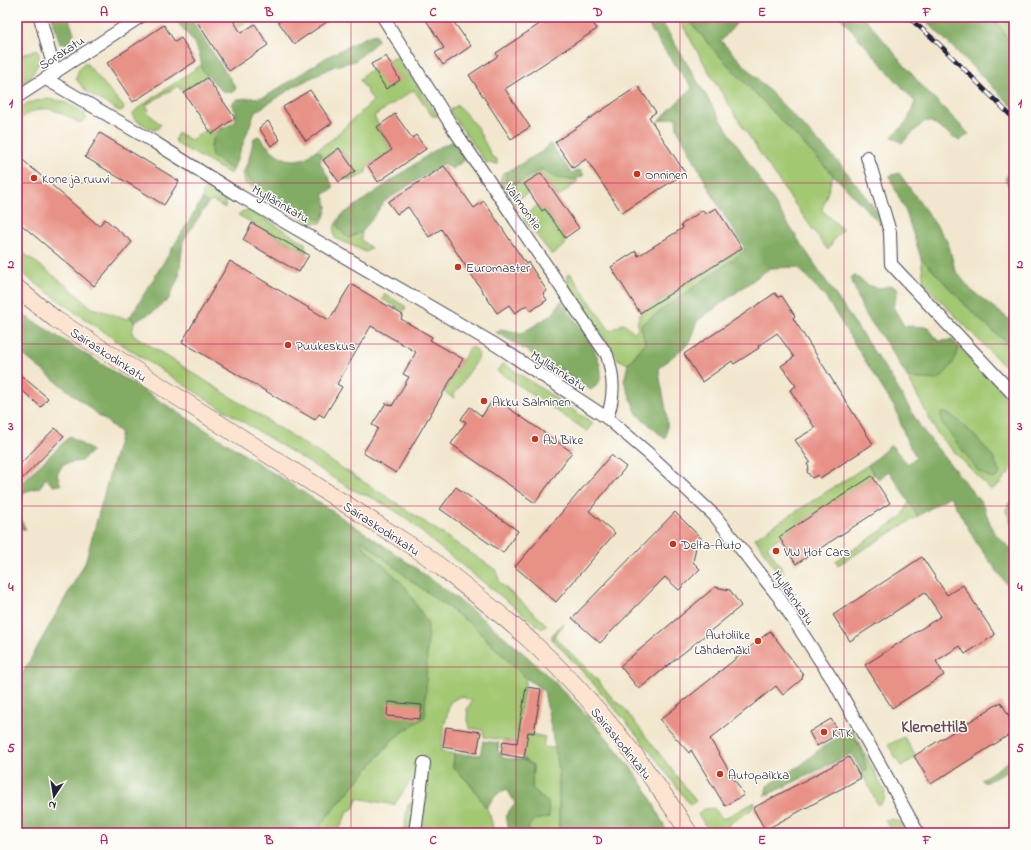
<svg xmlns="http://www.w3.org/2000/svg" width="1031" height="850" viewBox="0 0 1031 850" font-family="'Indie Flower',sans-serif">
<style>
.green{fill:#a3c872;stroke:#627556}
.forest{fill:#82ac64;stroke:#526750}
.building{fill:#e89186}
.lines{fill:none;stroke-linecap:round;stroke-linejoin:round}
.street-casing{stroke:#414051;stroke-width:14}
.secondary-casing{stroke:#414051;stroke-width:18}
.street{stroke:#fff;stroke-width:12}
.secondary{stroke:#fde4d0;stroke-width:17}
.rail-casing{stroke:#22223b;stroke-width:4.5}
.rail{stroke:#fdfcf7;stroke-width:3;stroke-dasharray:9;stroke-linecap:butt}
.grid{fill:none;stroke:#c2185b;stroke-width:1;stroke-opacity:0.55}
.poi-dot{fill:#c8321e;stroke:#fdfcf7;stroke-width:1.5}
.labels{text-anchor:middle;stroke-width:3;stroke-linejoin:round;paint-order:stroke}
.street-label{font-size:13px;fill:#22223b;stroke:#fdfcf7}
.poi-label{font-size:13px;fill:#22223b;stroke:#fdfcf7;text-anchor:start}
.district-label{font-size:17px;font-weight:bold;fill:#674955;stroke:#fdfcf7}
.neatline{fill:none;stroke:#c2185b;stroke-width:1.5}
.grid-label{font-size:13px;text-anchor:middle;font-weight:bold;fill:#c2185b}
</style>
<rect width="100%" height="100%" fill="#fdfcf7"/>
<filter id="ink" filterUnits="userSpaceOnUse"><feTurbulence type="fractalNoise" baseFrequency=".025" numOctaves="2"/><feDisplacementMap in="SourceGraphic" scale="8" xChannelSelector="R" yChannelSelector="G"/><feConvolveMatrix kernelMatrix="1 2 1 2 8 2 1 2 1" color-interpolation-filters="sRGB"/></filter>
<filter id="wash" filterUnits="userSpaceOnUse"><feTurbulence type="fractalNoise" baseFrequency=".012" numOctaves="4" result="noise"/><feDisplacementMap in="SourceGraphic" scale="16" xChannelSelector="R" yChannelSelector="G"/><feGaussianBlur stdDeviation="0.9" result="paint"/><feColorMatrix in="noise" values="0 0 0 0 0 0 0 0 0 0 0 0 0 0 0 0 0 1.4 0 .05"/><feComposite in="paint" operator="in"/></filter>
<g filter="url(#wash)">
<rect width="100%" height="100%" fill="#f2e7ce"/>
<g class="green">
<polygon points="231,17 249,17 251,20 237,27"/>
<path d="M678 17H686L712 48 833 175 822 210 843 230 835 238 828 250C773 176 722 98 678 17Z"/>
<polygon points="994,17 1004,17 1014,29 1014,50"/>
<polygon points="38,49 40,61 30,78 17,86 17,57"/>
<polygon points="397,56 438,116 432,116 414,90 374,116 379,125 377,127 392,150 368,166 365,174 351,180 344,178 355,170 339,148 323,160 321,153 315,151 331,140 373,101 360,80 364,74 373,69 382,78 386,71 389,60"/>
<polygon points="84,64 87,64 124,107 123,110 119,111 87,92 76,79 78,71"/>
<polygon points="201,65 202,70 207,76 183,92 178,86 146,105 149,110 147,112 161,125 157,129 153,130 134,119 133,114 137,109"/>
<path d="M45 99 63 101 85 113 86 119 80 123C51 108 45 101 17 121V109L28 103Z"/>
<polygon points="458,105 477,127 492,157 497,159 497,164 486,163 451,113 450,110"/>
<path d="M222 127 223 128C213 138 209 142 212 156L233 170 231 174 177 144 175 139 178 133 191 140 208 129 212 134Z"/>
<polygon points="248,161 246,171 320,220 327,212 321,223 311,223 245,183 243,173"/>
<path d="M543 169C551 178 565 180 577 179V182L558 197 541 173 524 184 529 192 515 202C508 194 496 184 503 173L507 172 505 180 514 184Z"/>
<polygon points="206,187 215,188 225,195 225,208 213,201 208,203 202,200 203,191"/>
<polygon points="538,205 542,211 545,209 564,237 566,237 565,245 552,255 524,219 525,215"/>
<polygon points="243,211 252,211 305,243 307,253 238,215"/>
<path d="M342 215 337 226 349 238 362 232 361 240 371 248 366 252 335 238C332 228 335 223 342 215Z"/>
<path d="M17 248 67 286 92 308 127 319 130 317 134 322 132 334 392 500 496 570 500 583 547 625 542 629 433 542 405 517 375 499 351 489C239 418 122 351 17 269Z"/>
<polygon points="742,248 746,250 641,325 645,343 628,364 618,359 568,284 567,275 570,273 610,331 624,323 634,332 638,329 637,325 640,313"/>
<polygon points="921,258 977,317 1014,349 1014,376 924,284"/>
<polygon points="385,294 406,307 404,311 382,299"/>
<polygon points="470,347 475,349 479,354 478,359 454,395 454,398 444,392"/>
<path d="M959 347 1014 404V467L997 486 991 490 938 435 908 378 938 380C949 370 955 361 959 347Z"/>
<polygon points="503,363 593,423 587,431 497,371"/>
<polygon points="868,465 874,475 767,546 784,572 780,576 755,538"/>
<polygon points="909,502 918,516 838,565 836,561 902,517"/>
<polygon points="1009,502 1014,506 1014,529 1006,511"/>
<path d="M362 540 413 582 472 625 526 678 517 731 545 737 543 747 555 748 559 770V833H529L528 827 535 820 549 817 548 803 532 788 533 765 524 760 522 743 484 737 483 730 469 728 467 709 472 701 461 696 450 702 444 727 441 751 454 754 453 767C471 784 493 807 493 833H420L427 781 412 779 394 805 357 798 354 808 347 812 338 833H320L321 824 394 738 425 717 405 586 361 544Z"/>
<path d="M563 623 564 624 554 636 594 676 614 700 623 707 696 801 690 805C648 746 602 691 552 639V635Z"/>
<polygon points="850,731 854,733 885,792 884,800 878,805 861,771 867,770"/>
<polygon points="904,737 915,755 915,758 901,766 888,745"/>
<polygon points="755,802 751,810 728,825 732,833 710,833 698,814 703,809 714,808 723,819"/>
<polygon points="413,803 415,805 411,833 403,833 408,805"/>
<polygon points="892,819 904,824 909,833 892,833 885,820"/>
</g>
<g class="forest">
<polygon points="52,17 68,17 74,33 68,43 60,44"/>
<path d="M176 17H193V22L236 88 233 93 222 91 202 70C201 47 191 38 176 21Z"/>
<path d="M643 17H659L714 109 799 241 893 380 921 428 983 505 993 531 1014 552V594L977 544 950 496 918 516 889 471 878 479 868 465 891 445 908 464 916 457 906 439 896 410 859 351 826 298 798 267 770 268 697 321 689 343 659 368C660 391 672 417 665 439L637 414 624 381 628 364 645 343 641 325 746 250 719 207 677 128 676 117 658 121 692 88 663 48Z"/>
<polygon points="686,17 742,17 721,41 842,166 882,218 883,227 712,48"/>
<polygon points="840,17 864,17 921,85 969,134 959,141 931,122 925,121 902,143 892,137 908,120 915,102"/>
<polygon points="922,17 994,17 1014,50 1014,108"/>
<path d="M376 34 378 41 355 61 335 66 295 86 255 112 233 170 212 156C208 135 220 131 236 121V112L231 104 238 99 265 97 327 57 368 36Z"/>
<path d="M259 136C270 149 282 164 301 159 306 159 311 153 315 151L321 153 320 162 334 188 323 195C329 206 328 211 320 220L249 180 246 171 254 138Z"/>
<polygon points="451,142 456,143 465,160 452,169 444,163 385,201 362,232 348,238 337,226 342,215 438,148"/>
<path d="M550 143 571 173 580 170 584 175C571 183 552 179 542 169L514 184 505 180 507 172 541 152Z"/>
<polygon points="899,173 948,242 955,270 971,290 1014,323 1014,349 977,317 921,258 906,212 889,176"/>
<polygon points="1008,174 1014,177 1014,196 1005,179"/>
<polygon points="202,200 208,203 183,241 179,276 169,299 154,311 134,322 130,317"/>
<path d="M854 275C868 285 873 292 891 285L898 289 893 307 904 326 928 327 938 341 953 340 959 347C956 361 949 370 938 380L908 378 889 347 863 311 851 278Z"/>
<path d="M561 301C573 318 612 363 598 384 597 386 593 388 591 390L496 332 501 329 522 333 553 314Z"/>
<path d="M17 311C102 364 187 418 272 472 399 554 530 639 625 760 632 769 639 778 645 788 654 802 659 818 668 833H559V770L544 691 526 678 472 625 413 582 362 540 361 544 405 586 428 624 425 717 394 738 321 824 320 833H17V683L85 563 121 433 17 350Z"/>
<path d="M941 412C956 413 982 443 992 456 996 461 997 468 1000 473L998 477 993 479 979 472 941 422Z"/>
<path d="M70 436 92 451 81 461 63 464 57 475 61 485 53 486 46 478 40 487 24 492C18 509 16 514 26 529H18L17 485H19Z"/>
<polygon points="850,731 862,751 867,770 861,770 851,754 765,796 767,786 801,765 821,748"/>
<polygon points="483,741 499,743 498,751 503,758 524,760 533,765 532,788 548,803 549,817 535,820 528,827 529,833 509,833 506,815 515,803 507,789 496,795 486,808 471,784 453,767 454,754 480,755"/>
<polygon points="1014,758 1014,769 984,783 982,779"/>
</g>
<g id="blocks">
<g class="building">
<polygon points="194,17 231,17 241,33 255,24 268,45 229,71"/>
<polygon points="275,17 334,17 294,44"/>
<polygon points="424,17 450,17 471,46 443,65 435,53 444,48"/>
<polygon points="550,17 589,17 597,29 505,89 530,127 511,139 469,75 498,56 496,53"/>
<polygon points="164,25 175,42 181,38 196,61 133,102 107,63"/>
<polygon points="386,56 400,80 386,89 371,64"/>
<polygon points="207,78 235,118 212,134 184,93"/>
<polygon points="638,86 656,112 649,117 685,173 622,213 586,159 573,168 555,142"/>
<polygon points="310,90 332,123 306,141 283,107"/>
<polygon points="395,114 412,138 416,135 426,149 378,182 368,166 392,150 377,127"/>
<polygon points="268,121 280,140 271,146 259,128"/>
<polygon points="100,133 179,181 164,205 85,157"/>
<polygon points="339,148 355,171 339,182 323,160"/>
<polygon points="17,155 99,226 105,219 132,242 94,286 17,221"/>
<polygon points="444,166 474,208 484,201 526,264 528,262 547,291 543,294 547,300 531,311 527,305 515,313 509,305 497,313 441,229 429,237 408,207 397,214 388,202"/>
<polygon points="541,173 579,228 565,238 545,209 542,211 524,184"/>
<polygon points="716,208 742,248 640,313 611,267 636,251 638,256 683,228 681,225 703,210 705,214"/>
<polygon points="252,223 309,255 299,272 243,240"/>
<polygon points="230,261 329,320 351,284 403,315 401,319 432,337 430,340 463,359 396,473 363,453 378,428 372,425 386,403 392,406 409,377 403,374 416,352 371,326 337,384 342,387 324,417 319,414 315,420 182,342"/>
<polygon points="775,293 778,297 782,296 795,316 793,318 873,444 820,478 818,475 812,478 807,472 809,467 807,464 810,462 795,440 815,428 790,390 796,386 781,366 794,357 777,333 758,346 759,348 734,364 732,361 702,382 684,354"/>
<polygon points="17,372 48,398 41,407 17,386"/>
<polygon points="494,398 572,452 535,503 451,444 466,422 461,419 470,407 482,416"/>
<polygon points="55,428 64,436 17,484 17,467"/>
<polygon points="611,455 626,467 589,511 615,533 556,602 515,567"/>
<polygon points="872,476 890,503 796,564 779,537"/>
<polygon points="456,487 518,531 503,553 440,509"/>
<polygon points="675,512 702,539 696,547 693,562 700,569 679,590 665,577 600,643 572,618"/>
<polygon points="922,557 947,595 963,585 995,635 965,654 960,646 936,661 944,675 892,708 865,665 941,616 925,592 850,641 833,615"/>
<polygon points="715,587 730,590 741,606 639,689 620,666"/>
<polygon points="770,631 803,674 802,679 783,695 776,686 710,739 744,795 725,806 691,750 689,753 660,720"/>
<polygon points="526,687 541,689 534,733 528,732 524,758 501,754 503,741 517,743"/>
<polygon points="388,702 422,705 420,719 387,716"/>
<polygon points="1001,702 1014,725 1014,732 931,784 914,756"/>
<polygon points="831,719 840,733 817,746 809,732"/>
<polygon points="446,727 481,732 477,753 443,747"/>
<polygon points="849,757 861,778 765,830 753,808"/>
</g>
</g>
</g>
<g filter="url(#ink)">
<use href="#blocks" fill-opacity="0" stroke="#414051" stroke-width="1"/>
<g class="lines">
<defs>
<g id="street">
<polyline points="40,17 55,73"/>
<path d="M383 17 455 131 607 355C614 378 615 395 607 418"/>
<polyline points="46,79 154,142 240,196 496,345 607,418 648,453 715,516 778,596 836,685 918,833"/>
<polyline points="17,97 140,17"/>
<polyline points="867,157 871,168 890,232 891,264 1014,395"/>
<polyline points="415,833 424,763"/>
</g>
<path id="secondary" d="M17 288 55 319 424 554C461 583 500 612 534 644 592 698 647 766 689 833"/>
</defs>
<use href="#street" class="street-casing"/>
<use href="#secondary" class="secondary-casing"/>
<use href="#street" class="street"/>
<use href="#secondary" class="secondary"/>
<defs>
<polyline id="rail" points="908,17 937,42 1014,119"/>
</defs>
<use href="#rail" class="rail-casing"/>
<use href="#rail" class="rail"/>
</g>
</g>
<path class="grid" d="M186 17V833M351 17V833M516 17V833M680 17V833M844 17V833M17 183H1014M17 344H1014M17 506H1014M17 667H1014"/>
<g class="poi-dot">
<circle cx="637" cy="174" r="4"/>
<circle cx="34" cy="178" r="4"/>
<circle cx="458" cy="267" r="4"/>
<circle cx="288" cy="345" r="4"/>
<circle cx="484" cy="401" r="4"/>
<circle cx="535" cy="439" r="4"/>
<circle cx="673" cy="544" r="4"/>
<circle cx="776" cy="551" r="4"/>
<circle cx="758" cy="641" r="4"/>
<circle cx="824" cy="732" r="4"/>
<circle cx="720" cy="774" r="4"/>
</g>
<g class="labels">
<g class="street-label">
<text transform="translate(61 52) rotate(-33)" y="5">Sorakatu</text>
<text transform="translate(281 203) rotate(30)" y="5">Myllärinkatu</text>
<text transform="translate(524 206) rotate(55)" y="5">Valimontie</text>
<text transform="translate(109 354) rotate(33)" y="5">Sairaskodinkatu</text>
<text transform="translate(559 370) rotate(33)" y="5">Myllärinkatu</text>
<text transform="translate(382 528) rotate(33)" y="5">Sairaskodinkatu</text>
<text transform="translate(794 597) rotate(55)" y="5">Myllärinkatu</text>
<text transform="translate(622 743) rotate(51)" y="5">Sairaskodinkatu</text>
</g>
<g class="poi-label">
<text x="645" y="179">Onninen</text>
<text x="42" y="183">Kone ja ruuvi</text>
<text x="466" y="272">Euromaster</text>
<text x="296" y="350">Puukeskus</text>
<text x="492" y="406">Akku Salminen</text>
<text x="543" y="444">AJ Bike</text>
<text x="681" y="549">Delta-Auto</text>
<text x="784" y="556">VW Hot Cars</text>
<text x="750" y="639" text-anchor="end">Autoliike<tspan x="750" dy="15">Lähdemäki</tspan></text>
<text x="832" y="737">KTK</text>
<text x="728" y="779">Autopaikka</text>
</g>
<g class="district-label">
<text x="934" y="732">Klemettilä</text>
</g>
</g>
<rect width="1031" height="850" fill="none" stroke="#fdfcf7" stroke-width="44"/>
<g transform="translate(54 796) rotate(192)" stroke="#fdfcf7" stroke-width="3" paint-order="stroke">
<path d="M0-3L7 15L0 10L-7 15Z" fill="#22223b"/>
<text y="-6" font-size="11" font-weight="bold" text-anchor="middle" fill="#22223b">N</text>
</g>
<rect x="22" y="22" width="987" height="806" class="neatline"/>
<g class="grid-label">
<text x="104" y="16">A</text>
<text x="269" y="16">B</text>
<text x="433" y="16">C</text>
<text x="598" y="16">D</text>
<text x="762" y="16">E</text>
<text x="927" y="16">F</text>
<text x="11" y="107">1</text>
<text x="1020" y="107">1</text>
<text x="11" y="268">2</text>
<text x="1020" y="268">2</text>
<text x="11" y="430">3</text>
<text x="1020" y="430">3</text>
<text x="11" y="591">4</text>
<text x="1020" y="591">4</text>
<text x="11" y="752">5</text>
<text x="1020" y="752">5</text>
<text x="104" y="844">A</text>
<text x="269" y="844">B</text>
<text x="433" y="844">C</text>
<text x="598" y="844">D</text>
<text x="762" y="844">E</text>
<text x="927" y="844">F</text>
</g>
</svg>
